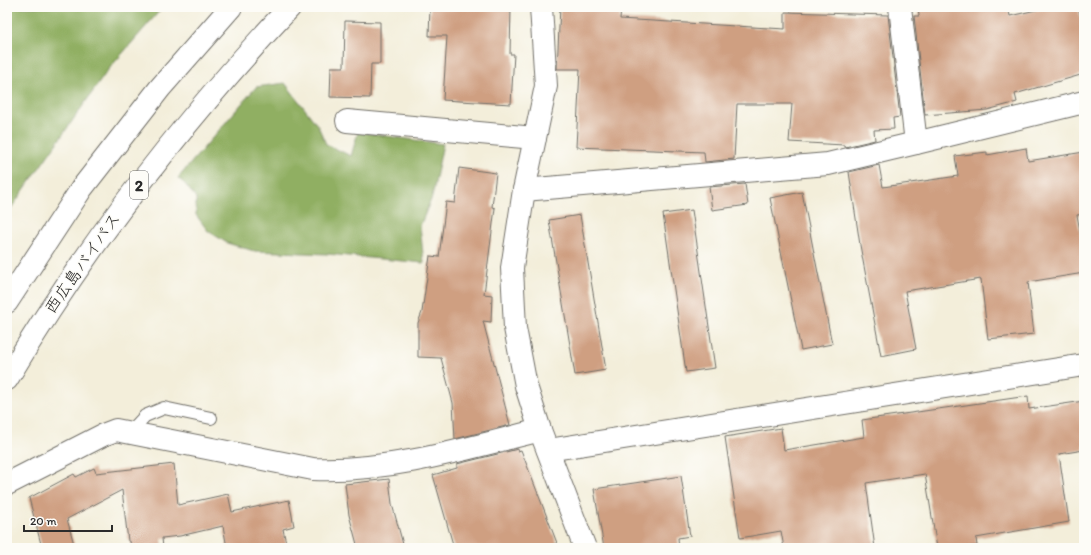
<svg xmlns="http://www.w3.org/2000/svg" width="1091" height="555" viewBox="0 0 1091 555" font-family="Itim,'Klee One',sans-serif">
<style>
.forest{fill:#90af62;stroke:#5e6d46}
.building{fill:#cf9f81}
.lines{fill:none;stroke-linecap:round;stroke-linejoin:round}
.service-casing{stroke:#716f68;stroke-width:14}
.minor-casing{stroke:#716f68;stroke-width:24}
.motorway-casing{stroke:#716f68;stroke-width:24}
.service{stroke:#fff;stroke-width:12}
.minor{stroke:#fff;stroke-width:22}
.motorway{stroke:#fff;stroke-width:22}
.labels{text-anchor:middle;stroke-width:3;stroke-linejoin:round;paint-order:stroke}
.shield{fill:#fdfcf7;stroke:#6a6a68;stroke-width:1}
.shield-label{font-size:16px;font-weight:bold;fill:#2b2b2b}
.street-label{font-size:17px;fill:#2b2b2b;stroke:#fdfcf7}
</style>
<rect width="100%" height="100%" fill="#fdfcf7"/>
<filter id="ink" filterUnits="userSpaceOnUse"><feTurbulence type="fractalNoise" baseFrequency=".025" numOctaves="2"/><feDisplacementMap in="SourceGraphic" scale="8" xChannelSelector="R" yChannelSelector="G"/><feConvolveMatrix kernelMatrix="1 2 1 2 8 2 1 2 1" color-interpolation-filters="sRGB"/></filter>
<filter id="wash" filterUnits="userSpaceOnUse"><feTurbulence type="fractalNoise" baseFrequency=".012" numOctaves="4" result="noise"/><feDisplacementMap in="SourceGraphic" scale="16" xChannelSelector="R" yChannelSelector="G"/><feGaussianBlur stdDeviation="0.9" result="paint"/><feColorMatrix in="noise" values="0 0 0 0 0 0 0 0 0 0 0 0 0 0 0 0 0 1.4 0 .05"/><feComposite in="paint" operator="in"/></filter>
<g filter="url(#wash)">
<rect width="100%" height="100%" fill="#f3eeda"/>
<g class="forest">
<polygon points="7,7 163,7 108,70 7,214"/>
<polygon points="285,83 318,126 326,144 351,156 358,132 443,144 432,197 420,226 424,263 327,254 254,251 227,243 208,231 196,215 196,198 185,184 178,178 256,87"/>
</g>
<g id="blocks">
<g class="building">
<polygon points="430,7 511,7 510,54 514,54 511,104 443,100 447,36 429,36"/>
<polygon points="560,7 621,7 620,19 785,29 785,12 888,15 900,117 893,118 894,129 874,130 875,140 845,147 844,145 789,142 792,104 737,104 734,159 705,162 704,152 576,147 580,69 557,69"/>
<polygon points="918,7 1008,7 1010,16 1049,7 1078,7 1084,29 1084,74 1015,94 1017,102 987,110 925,115 914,16 919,16"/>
<polygon points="345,21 380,22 380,64 371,64 370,98 330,97 331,67 344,67"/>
<polygon points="1026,148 1028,161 1084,152 1084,214 1077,215 1084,253 1084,273 1028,282 1034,334 988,339 981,279 905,291 916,349 881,356 860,245 849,172 879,165 883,187 958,176 955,156 987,152 987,155"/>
<polygon points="459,168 496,173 492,207 495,208 484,294 492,295 491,322 483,321 510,425 455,439 453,403 441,358 418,357 418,323 422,312 430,256 439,257 446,202 455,203"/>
<polygon points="745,184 748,205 712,210 709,187"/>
<polygon points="802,192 832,344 801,350 770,198"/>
<polygon points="692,210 715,368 686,372 663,214"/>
<polygon points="580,215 606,370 575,375 549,220"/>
<polygon points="1028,396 1029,409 1084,401 1084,450 1059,454 1069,522 976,538 977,546 937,548 925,474 866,483 875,548 784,548 781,531 740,538 725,437 781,428 784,450 864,437 862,420"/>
<polygon points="518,449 518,451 521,450 557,543 543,548 454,548 433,475 457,468 457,464"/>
<polygon points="174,464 178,505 228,494 232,512 289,500 294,526 283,529 287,548 227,548 223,526 180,536 162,538 163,548 131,548 130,541 128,541 122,490 67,519 75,548 42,548 29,498 74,474 76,477 94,468 96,473"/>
<polygon points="681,476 690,536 678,538 679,548 604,548 594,489"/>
<polygon points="389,479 392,504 404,548 358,548 349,515 345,484"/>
</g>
</g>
</g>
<g filter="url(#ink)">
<use href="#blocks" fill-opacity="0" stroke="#716f68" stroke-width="1"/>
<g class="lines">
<defs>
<polyline id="service" points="130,432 145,416 164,408 211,418"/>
<g id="minor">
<polyline points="541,7 546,86 524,190 512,268 515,328 526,386 540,430 585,548"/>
<polyline points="900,7 916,143 1084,102"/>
<polyline points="347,121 535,138"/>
<polyline points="524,190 828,164 916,143"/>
<polyline points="548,450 1084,365"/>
<path d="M7 484 103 435 116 430 313 469C390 472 465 449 540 430"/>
</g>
<g id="motorway">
<polyline points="7,302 82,188 160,88 231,7"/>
<path d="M7 379C87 245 184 120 290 7"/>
</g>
</defs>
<use href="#service" class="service-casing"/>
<use href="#minor" class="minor-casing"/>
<use href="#motorway" class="motorway-casing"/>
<use href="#service" class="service"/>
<use href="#minor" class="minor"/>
<use href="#motorway" class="motorway"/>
</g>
</g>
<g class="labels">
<rect class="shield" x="130" y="171" width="18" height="28" rx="3"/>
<g class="shield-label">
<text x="139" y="191">2</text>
</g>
<g class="street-label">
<text transform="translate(82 263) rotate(-55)" y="6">西広島バイパス</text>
</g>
</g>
<rect width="1091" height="555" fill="none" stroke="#fdfcf7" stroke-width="24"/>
<path d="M24 525v6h88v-6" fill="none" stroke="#2b2b2b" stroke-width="2"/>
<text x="30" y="525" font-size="12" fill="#2b2b2b" stroke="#fdfcf7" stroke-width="3" paint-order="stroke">20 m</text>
</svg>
